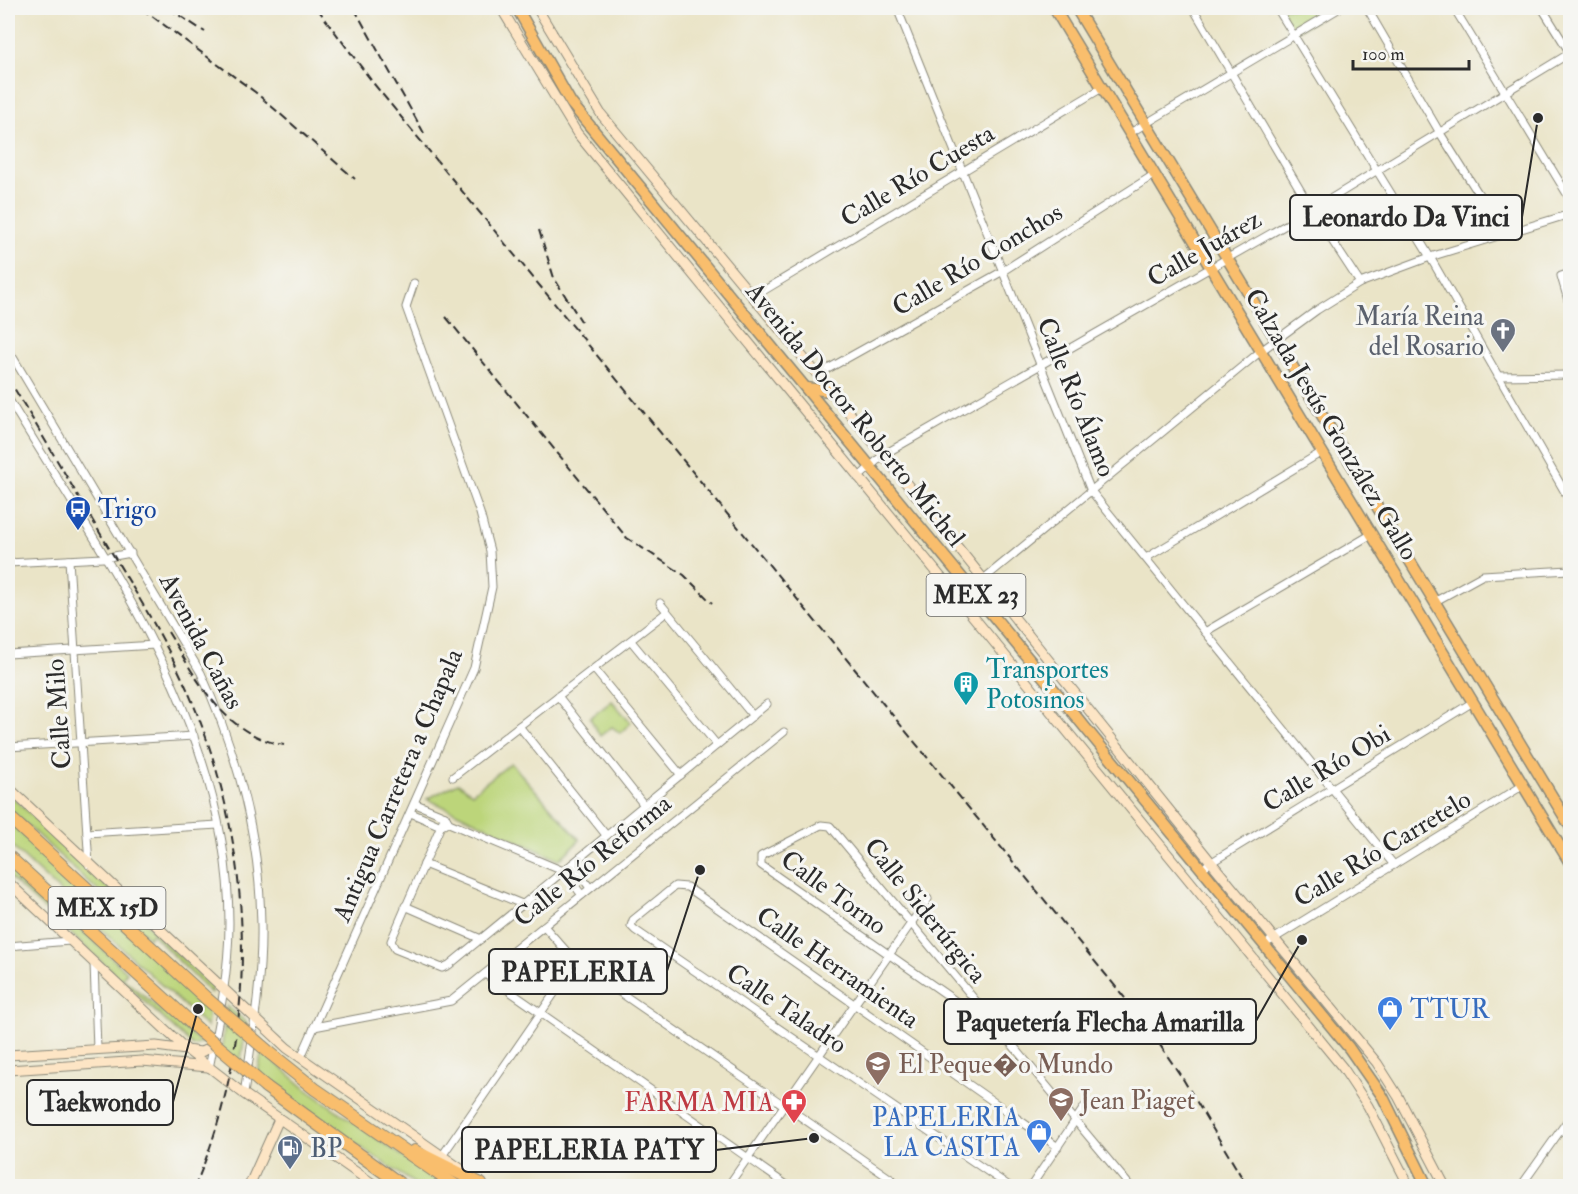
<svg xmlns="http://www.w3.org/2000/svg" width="1578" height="1194" viewBox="0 0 1578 1194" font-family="'IM FELL Double Pica',serif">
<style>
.green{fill:#bcd57a;stroke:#748052;stroke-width:1.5}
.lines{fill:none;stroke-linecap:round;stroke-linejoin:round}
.street-casing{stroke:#8a8879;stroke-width:9}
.secondary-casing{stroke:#8a8879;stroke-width:11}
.primary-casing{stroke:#8a8879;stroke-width:13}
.highway-casing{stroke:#8a8879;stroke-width:14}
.street{stroke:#fff;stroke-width:7}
.secondary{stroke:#fde5c5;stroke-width:9}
.primary{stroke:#f9be6d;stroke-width:10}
.highway{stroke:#f9be6d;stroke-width:12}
.rail{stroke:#2b2b2b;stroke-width:2;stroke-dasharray:9 4.5;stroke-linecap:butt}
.highway-bridge-casing{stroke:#8a8879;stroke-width:14;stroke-linecap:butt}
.highway-bridge{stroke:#f9be6d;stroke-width:12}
.labels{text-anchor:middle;stroke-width:6;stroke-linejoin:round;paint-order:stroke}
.shield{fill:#f6f6f2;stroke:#686867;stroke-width:1.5}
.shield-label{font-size:24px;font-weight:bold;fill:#2b2b2b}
.street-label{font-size:26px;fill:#2b2b2b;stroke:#f6f6f2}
.worship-label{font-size:26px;fill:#5b616d;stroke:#f6f6f2;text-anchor:end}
.transit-label{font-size:26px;fill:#164399;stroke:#f6f6f2;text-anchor:start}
.culture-label{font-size:26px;fill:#0d838f;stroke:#f6f6f2;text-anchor:start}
.shop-label{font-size:26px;fill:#366cbe;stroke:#f6f6f2;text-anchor:start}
.education-label{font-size:26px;fill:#785e54;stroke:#f6f6f2;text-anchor:start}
.health-label{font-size:26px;fill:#be3a42;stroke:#f6f6f2;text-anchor:end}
.service-label{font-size:26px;fill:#4e5e75;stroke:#f6f6f2;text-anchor:start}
.leader{fill:none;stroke:#2b2b2b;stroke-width:2}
.callout-dot{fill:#2b2b2b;stroke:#f6f6f2;stroke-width:2}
.callout{fill:#f6f6f2;stroke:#2b2b2b;stroke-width:2}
.callout-label{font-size:27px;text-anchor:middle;font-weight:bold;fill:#2b2b2b}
</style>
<rect width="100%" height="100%" fill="#f6f6f2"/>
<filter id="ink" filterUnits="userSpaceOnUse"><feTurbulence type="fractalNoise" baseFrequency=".0167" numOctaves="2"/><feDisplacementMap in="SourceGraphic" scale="12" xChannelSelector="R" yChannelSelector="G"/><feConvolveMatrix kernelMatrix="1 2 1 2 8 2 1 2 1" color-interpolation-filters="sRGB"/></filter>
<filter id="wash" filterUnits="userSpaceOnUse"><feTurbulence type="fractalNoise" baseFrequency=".008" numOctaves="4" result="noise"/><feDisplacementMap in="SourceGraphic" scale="24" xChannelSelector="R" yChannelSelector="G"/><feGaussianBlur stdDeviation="1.35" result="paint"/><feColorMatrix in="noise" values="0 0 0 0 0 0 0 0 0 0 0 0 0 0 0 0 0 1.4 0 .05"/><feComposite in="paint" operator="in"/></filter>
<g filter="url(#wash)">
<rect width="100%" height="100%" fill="#eae4c7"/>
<g class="green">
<polygon points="1279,8 1336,8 1294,33"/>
<polygon points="612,701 631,723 620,733 612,727 600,736 590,718"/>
<polygon points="511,763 580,840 559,860 427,799 458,783 472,793"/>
<polygon points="8,793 212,986 211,993 152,934 149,938 8,808"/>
<polygon points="8,821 209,1008 207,1027 8,843"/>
<polygon points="8,862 127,972 122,978 202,1043 193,1046 8,876"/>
<polygon points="227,1006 247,1023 239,1071 221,1054"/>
<polygon points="262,1051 306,1089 445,1186 418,1186 297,1104 258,1072"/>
</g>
</g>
<g filter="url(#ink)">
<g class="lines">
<defs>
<g id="street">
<polyline points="897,8 1091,491 1394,865"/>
<polyline points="1193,8 1312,210 1360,283"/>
<polyline points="1277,8 1430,257 1570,501"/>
<polyline points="1367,8 1440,133 1504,234"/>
<polyline points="1454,8 1570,199"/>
<polyline points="1542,8 1570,53"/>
<polyline points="1130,133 1340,8"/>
<polyline points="1570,273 1561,276 1570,307"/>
<polyline points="753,297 1102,88"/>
<path d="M8 349 201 673C237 752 260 838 261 925 262 981 252 1039 244 1094"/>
<polyline points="817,375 1003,271 1155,174"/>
<polyline points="1498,376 1570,375"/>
<path d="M8 398C105 560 229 725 229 923 229 973 219 1020 209 1068"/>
<polyline points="858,478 883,455 1312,210 1570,53"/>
<polyline points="1146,558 1322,452"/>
<polyline points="69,560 89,865"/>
<polyline points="8,563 103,558 131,553"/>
<polyline points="958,600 1261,351 1317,310 1360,283 1430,257 1570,214"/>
<polyline points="1434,602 1483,575 1570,570"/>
<polyline points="660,603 753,716"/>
<polyline points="1205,632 1372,534"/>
<polyline points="631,641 717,745"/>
<polyline points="8,654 155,645"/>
<polyline points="594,669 681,775"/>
<polyline points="558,696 644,805"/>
<polyline points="519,726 606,835"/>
<polyline points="8,747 194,736"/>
<polyline points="453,777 667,612"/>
<polyline points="416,804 445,816 449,823 563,871 582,895"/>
<polyline points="411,813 441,826 444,825"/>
<polyline points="445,816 391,941 395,949 442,968 449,965 767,704"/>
<polyline points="87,833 218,825"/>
<polyline points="424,864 522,904"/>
<polyline points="572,864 590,888"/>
<polyline points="1207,865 1473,702"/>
<polyline points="405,906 481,939"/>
<polyline points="544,926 576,962 901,1186"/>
<polyline points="1270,941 1522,786"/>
<polyline points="8,946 70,941"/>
<polyline points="94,963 97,1049"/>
<polyline points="485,974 788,1186"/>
<polyline points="314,1027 451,1001 784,732"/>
<polyline points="997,1030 761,865 761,856 821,825 830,826 1130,1186"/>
<polyline points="301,1057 474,668 492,587 490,551 480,513 406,307 414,283"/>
<polyline points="442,1156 576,962"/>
<polyline points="728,1186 928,899"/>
<polyline points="1009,1186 635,930 631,926 633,920 675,886 687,887 1058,1147"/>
<polyline points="1031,1186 1085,1106"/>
<polyline points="1521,1186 1570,1117"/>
</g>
<g id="secondary">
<polyline points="501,8 577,133 1343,1068 1368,1106 1409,1186"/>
<polyline points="537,8 601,114 861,427 1211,862 1377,1063 1398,1096 1445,1186"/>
<polyline points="8,787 287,1048 461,1169"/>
<polyline points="8,882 187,1050 244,1094 376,1186"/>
<polyline points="8,1055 156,1046 201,1052 214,1046"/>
<polyline points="8,1070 142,1061 208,1067"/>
<polyline points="249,1186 279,1119"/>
</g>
<g id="primary">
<polyline points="517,8 571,103 1349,1048 1383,1097 1427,1186"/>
<polyline points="1054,8 1570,863"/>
<polyline points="1076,8 1570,826"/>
<polyline points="806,388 830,391"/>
</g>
<g id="highway">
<polyline points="8,816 207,999"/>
<polyline points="8,856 201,1032"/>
<polyline points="270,1053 315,1089 456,1186"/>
<polyline points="266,1087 403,1186"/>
<polyline points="415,1151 481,1184"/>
</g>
</defs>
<use href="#street" class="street-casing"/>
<use href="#secondary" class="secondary-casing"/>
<use href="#primary" class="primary-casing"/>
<use href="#highway" class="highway-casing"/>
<use href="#street" class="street"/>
<use href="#secondary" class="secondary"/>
<use href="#primary" class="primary"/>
<use href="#highway" class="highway"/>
<g class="rail">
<polyline points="141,8 255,92 355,179"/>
<polyline points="168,8 205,32"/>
<polyline points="317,8 374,84 1143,1020 1183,1079 1247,1186"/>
<polyline points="354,8 425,135"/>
<polyline points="539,230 554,278 581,321"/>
<polyline points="446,317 627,538 684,575 712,603"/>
<path d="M8 378C43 436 77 495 112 553 136 593 161 633 181 676 255 833 264 1026 195 1186"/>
<path d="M168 632C197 679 223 735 284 745"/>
</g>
<defs>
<g id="highway-bridge">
<polyline points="207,999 270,1053"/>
<polyline points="201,1032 266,1087"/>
</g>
</defs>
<use href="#highway-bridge" class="highway-bridge-casing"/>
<use href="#highway-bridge" class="highway-bridge"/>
</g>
</g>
<defs>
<symbol id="church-pin" viewBox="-11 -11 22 30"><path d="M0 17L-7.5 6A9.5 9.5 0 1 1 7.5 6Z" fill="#6b7280" stroke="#f6f6f2"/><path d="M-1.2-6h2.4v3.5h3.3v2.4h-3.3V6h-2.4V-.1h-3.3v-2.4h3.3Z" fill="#fff"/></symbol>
<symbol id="bus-pin" viewBox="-11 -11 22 30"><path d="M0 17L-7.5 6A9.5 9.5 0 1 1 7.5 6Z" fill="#1a4fb4" stroke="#f6f6f2"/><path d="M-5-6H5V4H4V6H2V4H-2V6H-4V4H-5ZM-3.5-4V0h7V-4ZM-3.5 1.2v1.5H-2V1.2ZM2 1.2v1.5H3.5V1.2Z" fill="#fff"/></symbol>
<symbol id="building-pin" viewBox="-11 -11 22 30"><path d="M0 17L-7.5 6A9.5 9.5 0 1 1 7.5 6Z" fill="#0f9aa8" stroke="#f6f6f2"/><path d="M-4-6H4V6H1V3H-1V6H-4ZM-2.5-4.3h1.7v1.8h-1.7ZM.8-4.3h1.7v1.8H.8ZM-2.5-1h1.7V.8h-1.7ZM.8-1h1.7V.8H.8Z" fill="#fff"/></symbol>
<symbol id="shop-pin" viewBox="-11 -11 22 30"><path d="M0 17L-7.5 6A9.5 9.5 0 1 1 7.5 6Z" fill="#3f7fe0" stroke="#f6f6f2"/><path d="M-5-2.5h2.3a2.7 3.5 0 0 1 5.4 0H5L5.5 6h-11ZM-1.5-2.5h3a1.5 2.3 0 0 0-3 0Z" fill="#fff"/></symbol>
<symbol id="school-pin" viewBox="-11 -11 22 30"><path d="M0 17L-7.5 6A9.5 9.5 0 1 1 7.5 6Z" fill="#8d6e63" stroke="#f6f6f2"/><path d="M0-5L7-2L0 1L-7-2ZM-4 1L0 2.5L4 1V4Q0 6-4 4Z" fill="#fff"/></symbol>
<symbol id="pharmacy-pin" viewBox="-11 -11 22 30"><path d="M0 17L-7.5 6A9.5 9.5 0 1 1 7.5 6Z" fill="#e0444e" stroke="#f6f6f2"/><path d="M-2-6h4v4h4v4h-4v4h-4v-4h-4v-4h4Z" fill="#fff"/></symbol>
<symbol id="fuel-pin" viewBox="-11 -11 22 30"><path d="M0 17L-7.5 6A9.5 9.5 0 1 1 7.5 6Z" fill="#5c6f8a" stroke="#f6f6f2"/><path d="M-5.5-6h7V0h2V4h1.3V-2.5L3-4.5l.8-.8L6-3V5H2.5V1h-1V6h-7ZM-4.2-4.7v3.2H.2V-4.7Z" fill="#fff"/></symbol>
</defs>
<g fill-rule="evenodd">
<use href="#church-pin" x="1488" y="316" width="30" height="40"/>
<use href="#bus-pin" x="63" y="494" width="30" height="40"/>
<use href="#building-pin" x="951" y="669" width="30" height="40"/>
<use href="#shop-pin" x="1375" y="994" width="30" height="40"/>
<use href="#school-pin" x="863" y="1049" width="30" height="40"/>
<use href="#school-pin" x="1046" y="1085" width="30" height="40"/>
<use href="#pharmacy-pin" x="779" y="1087" width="30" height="40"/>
<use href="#shop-pin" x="1024" y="1117" width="30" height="40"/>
<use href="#fuel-pin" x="275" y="1133" width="30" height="40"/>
</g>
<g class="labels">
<g class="shield">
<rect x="926.5" y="574" width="99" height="42" rx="4.5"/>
<rect x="48.5" y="887" width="117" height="42" rx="4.5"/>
</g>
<g class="shield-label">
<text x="976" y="603">MEX 23</text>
<text x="107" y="916">MEX 15D</text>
</g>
<g class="street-label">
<text transform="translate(917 175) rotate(-31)" y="9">Calle Río Cuesta</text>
<text transform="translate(1204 248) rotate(-30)" y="9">Calle Juárez</text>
<text transform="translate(977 259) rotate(-31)" y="9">Calle Río Conchos</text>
<text transform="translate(1077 397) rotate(68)" y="9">Calle Río Álamo</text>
<text transform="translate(856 414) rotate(51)" y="9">Avenida Doctor Roberto Michel</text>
<text transform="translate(1332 424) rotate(59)" y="9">Calzada Jesús González Gallo</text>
<text transform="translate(202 641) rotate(62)" y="9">Avenida Cañas</text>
<text transform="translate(58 714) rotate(-94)" y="9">Calle Milo</text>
<text transform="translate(1326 768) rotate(-31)" y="9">Calle Río Obi</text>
<text transform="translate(397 785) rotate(-67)" y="9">Antigua Carretera a Chapala</text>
<text transform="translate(1382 848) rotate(-31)" y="9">Calle Río Carretelo</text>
<text transform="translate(592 860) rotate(-39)" y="9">Calle Río Reforma</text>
<text transform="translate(834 892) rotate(36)" y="9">Calle Torno</text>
<text transform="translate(926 910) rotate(51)" y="9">Calle Siderúrgica</text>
<text transform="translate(838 967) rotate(35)" y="9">Calle Herramienta</text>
<text transform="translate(787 1008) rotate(34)" y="9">Calle Taladro</text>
</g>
<g class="worship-label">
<text x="1484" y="325">María Reina<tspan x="1484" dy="30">del Rosario</tspan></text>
</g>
<g class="transit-label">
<text x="98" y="518">Trigo</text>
</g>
<g class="culture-label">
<text x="986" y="678">Transportes<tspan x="986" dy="30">Potosinos</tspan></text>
</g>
<g class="shop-label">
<text x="1410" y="1018">TTUR</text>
<text x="1020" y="1126" text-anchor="end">PAPELERIA<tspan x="1020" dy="30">LA CASITA</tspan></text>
</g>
<g class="education-label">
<text x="898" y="1073">El Peque�o Mundo</text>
<text x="1080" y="1109">Jean Piaget</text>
</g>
<g class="health-label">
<text x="774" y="1111">FARMA MIA</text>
</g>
<g class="service-label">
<text x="310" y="1157">BP</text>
</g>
</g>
<path class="leader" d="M1538 118L1522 217M700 870L667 971M1302 940L1256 1021M198 1009L173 1102M814 1138L716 1150"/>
<g class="callout-dot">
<circle cx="1538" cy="118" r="6"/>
<circle cx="700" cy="870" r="6"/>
<circle cx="1302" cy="940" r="6"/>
<circle cx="198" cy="1009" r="6"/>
<circle cx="814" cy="1138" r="6"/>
</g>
<g class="callout">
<rect x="1290" y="195" width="232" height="45" rx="6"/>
<rect x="489" y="949" width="178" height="45" rx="6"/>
<rect x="944" y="999" width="312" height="45" rx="6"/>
<rect x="27" y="1080" width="146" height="45" rx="6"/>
<rect x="462" y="1127" width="254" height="45" rx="6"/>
</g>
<g class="callout-label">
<text x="1406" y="226">Leonardo Da Vinci</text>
<text x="578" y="981">PAPELERIA</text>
<text x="1100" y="1031">Paquetería Flecha Amarilla</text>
<text x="100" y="1111">Taekwondo</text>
<text x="589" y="1159">PAPELERIA PATY</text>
</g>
<rect width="1578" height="1194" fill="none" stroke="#f6f6f2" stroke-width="30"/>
<path d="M1353 60v9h116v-9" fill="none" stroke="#2b2b2b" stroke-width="3"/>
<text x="1362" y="60" font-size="18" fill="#2b2b2b" stroke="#f6f6f2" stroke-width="4.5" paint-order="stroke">100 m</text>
</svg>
